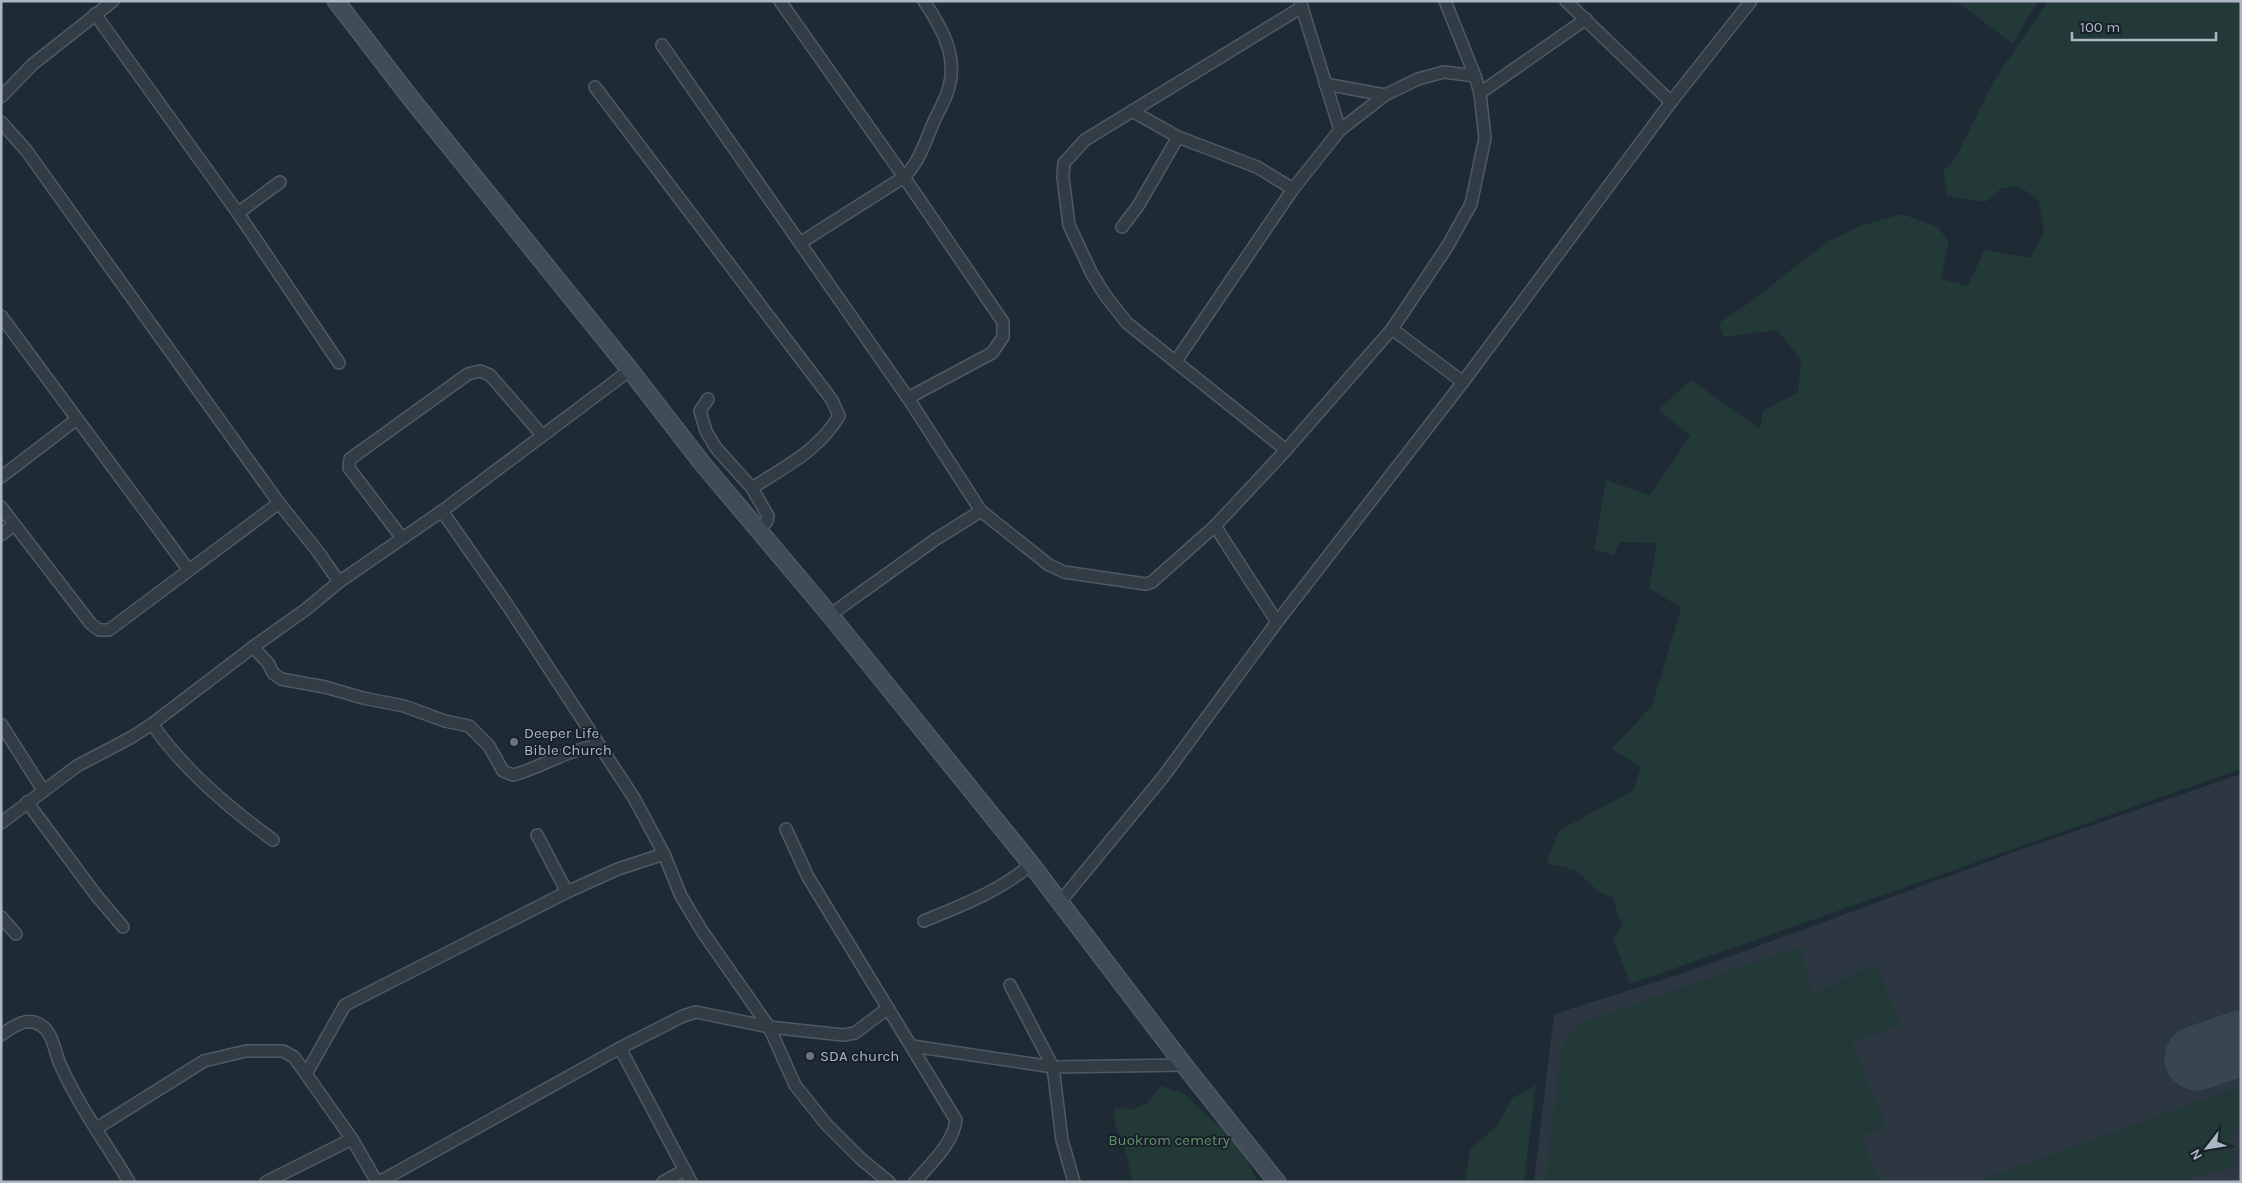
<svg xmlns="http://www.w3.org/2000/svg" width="2242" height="1183" viewBox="0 0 2242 1183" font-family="Karla,sans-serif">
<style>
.airport{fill:#2c3742}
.green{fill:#233938}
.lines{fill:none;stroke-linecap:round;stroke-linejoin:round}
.runway{stroke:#384650;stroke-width:65}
.street-casing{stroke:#4f5a64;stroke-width:14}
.secondary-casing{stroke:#4f5a64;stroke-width:19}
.street{stroke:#323c45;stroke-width:11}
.secondary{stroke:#404c58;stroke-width:16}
.worship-dot{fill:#6b7280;stroke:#182129;stroke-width:2}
.labels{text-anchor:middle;stroke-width:4;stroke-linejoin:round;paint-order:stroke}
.poi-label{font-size:15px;fill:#abb7c3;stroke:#182129;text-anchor:start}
.park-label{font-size:15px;fill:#649269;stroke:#182129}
</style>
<rect width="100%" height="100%" fill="#1e2a34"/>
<polygon class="airport" points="2241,774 2241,1182 1534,1182 1554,1014 1687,972 2028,847"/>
<g class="green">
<polygon points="1956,1 2038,1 2013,44"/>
<polygon points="2048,1 2241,1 2241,769 1630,984 1613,939 1622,926 1612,897 1599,892 1575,870 1546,863 1559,830 1633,791 1641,767 1611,749 1652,706 1681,608 1649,588 1657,543 1620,542 1614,555 1594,550 1606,480 1650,495 1690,436 1658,410 1691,380 1760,429 1763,411 1798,392 1801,360 1777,330 1723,337 1719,323 1753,300 1828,241 1863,225 1902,214 1938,227 1949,242 1941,279 1968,286 1984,250 2030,258 2044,232 2039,201 2019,186 2002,188 1985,202 1947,196 1943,171 1955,159 1993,82"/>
<path d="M1801 946 1812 995 1875 963 1901 1024 1852 1043 1886 1127 1861 1136 1879 1182H1545L1561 1051C1566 1036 1572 1029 1586 1021Z"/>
<polygon points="1536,1085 1524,1182 1465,1182 1470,1149 1498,1125 1512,1098"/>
<polygon points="1161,1086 1185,1094 1209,1118 1222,1127 1247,1159 1257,1182 1133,1182 1124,1145 1115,1124 1114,1108 1133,1109 1147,1103"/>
<polygon points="2241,1086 2241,1127 2231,1131 2236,1165 2188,1179 2188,1182 1975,1182"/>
</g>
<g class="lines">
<polyline class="runway" points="2197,1058 2241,1043"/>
<defs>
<g id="street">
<polyline points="780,1 904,177 1003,322 1003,337 992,353 908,398"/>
<polyline points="1300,1 1340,130"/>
<polyline points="1566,1 1671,102"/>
<polyline points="95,14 238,213 339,363"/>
<polyline points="662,45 908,398 981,511 1049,565 1064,572 1146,584 1152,582 1215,526 1286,450 1392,329 1447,247 1471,204 1485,138 1480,93 1475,76 1445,1"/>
<polyline points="1325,84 1385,95"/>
<path d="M595 87 832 400 839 416C818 451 786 466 752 488"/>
<polyline points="1480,93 1586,19"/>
<polyline points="1,97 33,64 113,1"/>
<polyline points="1132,111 1178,137"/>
<polyline points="1,122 26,150 279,503 319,553 339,582"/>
<polyline points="238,213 280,182"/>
<polyline points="1122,227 1138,206 1178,137 1257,167 1293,189"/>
<path d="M800 243 904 177C919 162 924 145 932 126 937 113 946 100 949 87 958 55 941 27 924 1"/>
<polyline points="1,316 188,569"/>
<polyline points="1392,329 1463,382"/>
<polyline points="1176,361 1293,189 1340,130 1385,95 1418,79 1444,72 1475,76"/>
<polyline points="708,399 700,411 706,431 716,448 752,488 768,516 767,521 759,530"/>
<polyline points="1286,450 1127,323 1105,295 1092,274 1069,225 1063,177 1064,163 1085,140 1302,7"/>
<polyline points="1,477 77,419"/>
<polyline points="1,507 91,624 99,630 109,630 279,503"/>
<polyline points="442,511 508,606 634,798 664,854 681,896 702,931 769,1027 795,1085 826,1124 861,1159 889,1182"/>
<polyline points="1215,526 1277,622"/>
<polyline points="1,535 14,525"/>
<polyline points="402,538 349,468 350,459 468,374 480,371 490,375 542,435"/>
<polyline points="830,615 936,539 981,511"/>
<path d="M253 647 268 663 273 673 281 679 325 687 363 698 404 706 445 721 469 726 489 746 503 771 513 775C543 767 567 749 599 746"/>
<polyline points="1,724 43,790"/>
<path d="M152 724C184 770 228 807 273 840"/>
<polyline points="27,802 96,895 123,927"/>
<polyline points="1,823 77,766 132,737 152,724 253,647 305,610 339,582 442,511 630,370"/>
<path d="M786 829 808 877 956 1120C953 1144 931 1163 915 1182"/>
<polyline points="537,835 567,892"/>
<polyline points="1060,902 1163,777 1277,622 1463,382 1671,102 1751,1"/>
<polyline points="1,917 16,934"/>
<path d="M924 921C962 905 1001 891 1031 864"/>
<polyline points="1010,985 1053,1067 1062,1140 1074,1182"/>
<path d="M1 1035C13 1027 27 1015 42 1026 54 1035 54 1051 60 1064 78 1105 106 1143 129 1182"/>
<polyline points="912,1046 1053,1067 1184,1065"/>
<polyline points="620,1048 691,1182"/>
<polyline points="306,1074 345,1005 567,892 618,869 664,854"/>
<polyline points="97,1128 204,1061 246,1051 283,1051 294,1057 352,1139 377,1182"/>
<polyline points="266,1182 352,1139"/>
<polyline points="379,1182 620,1048 683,1016 696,1012 769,1027 843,1035 855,1033 888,1008"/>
<polyline points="663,1182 685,1170"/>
</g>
<polyline id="secondary" points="336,1 409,96 630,370 702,463 830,615 1031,864 1184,1065 1277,1182"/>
</defs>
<use href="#street" class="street-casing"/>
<use href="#secondary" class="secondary-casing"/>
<use href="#street" class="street"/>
<use href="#secondary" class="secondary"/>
</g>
<g class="worship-dot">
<circle cx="514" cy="742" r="5"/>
<circle cx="810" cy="1056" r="5"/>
</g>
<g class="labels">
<g class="poi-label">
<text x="524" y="738">Deeper Life<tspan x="524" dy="17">Bible Church</tspan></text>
<text x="820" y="1061">SDA church</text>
</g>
<g class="park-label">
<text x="1169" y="1145">Buokrom cemetry</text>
</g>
</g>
<rect width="2242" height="1183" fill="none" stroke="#abb7c3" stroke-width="5"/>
<g transform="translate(2207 1148) rotate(239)" stroke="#182129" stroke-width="4" paint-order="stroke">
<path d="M0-4L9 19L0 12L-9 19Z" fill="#abb7c3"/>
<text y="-8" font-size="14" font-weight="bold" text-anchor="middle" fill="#abb7c3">N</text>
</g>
<path d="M2072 32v8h144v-8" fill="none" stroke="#abb7c3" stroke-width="2.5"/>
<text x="2080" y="32" font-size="15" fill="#abb7c3" stroke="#182129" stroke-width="4" paint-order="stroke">100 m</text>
</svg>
